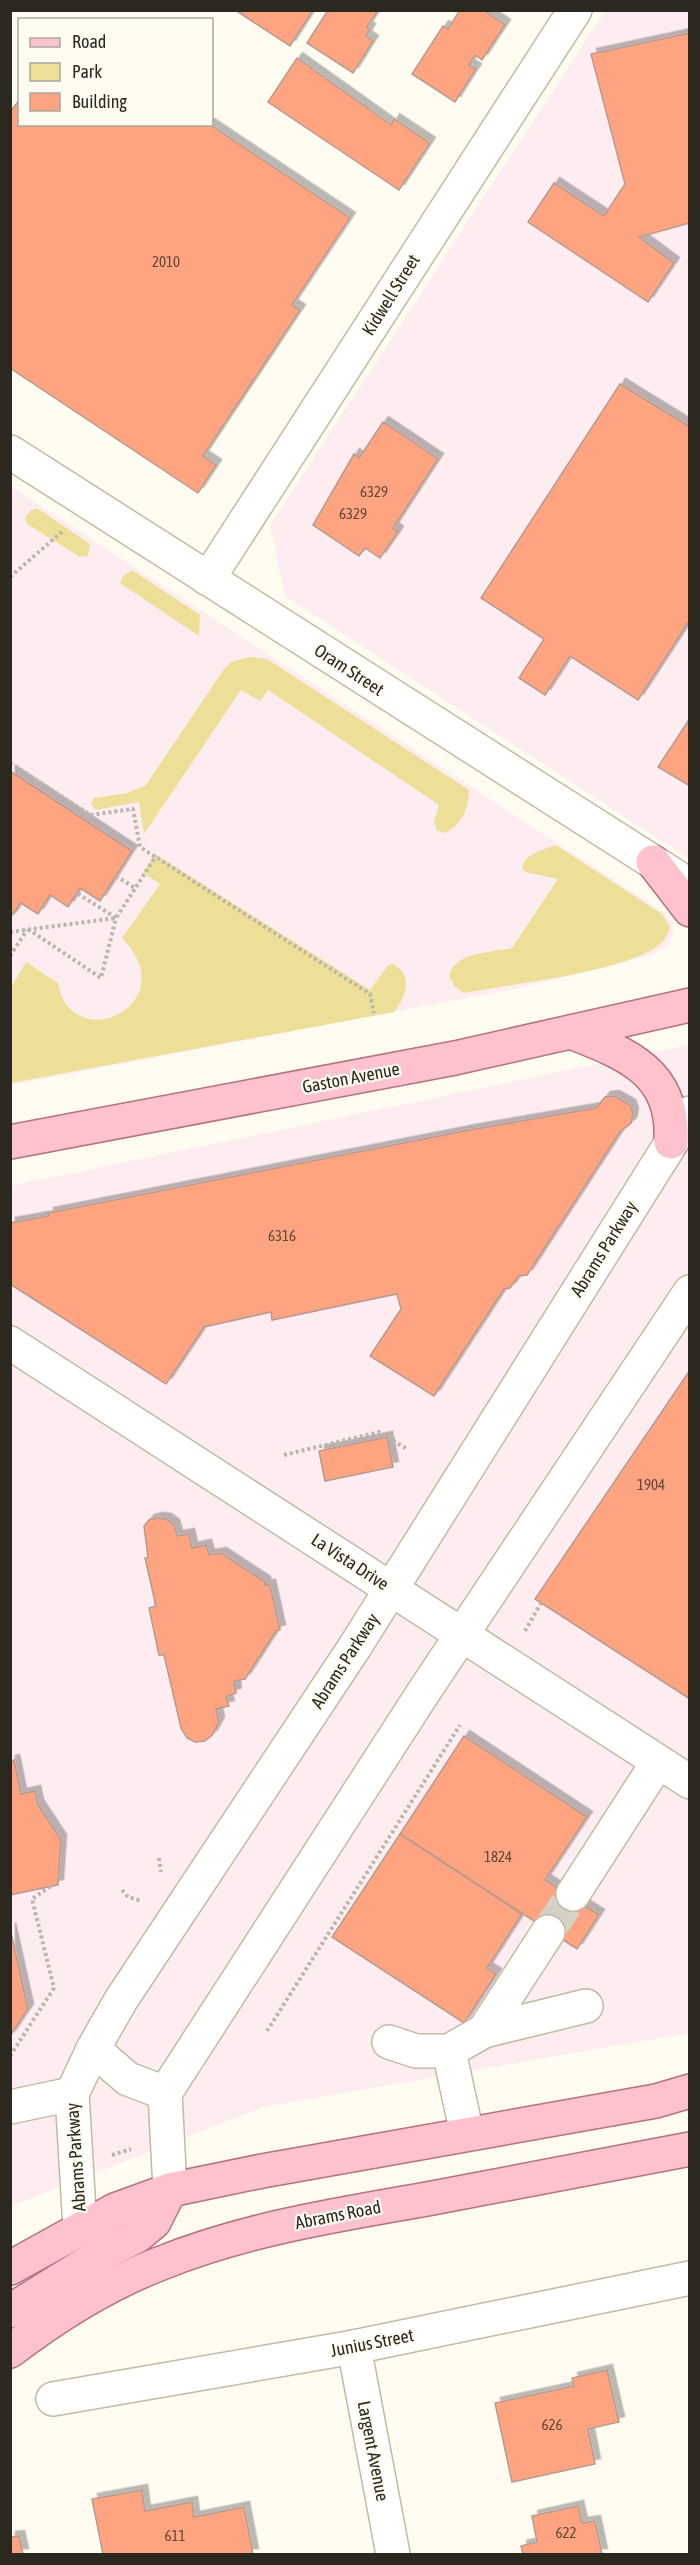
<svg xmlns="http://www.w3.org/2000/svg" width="700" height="2565" viewBox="0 0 700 2565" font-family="'Asap Condensed',sans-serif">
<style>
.commercial{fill:#fdedf0}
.green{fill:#eedf98}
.building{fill:#fea480;stroke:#b79b90;stroke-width:1.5;filter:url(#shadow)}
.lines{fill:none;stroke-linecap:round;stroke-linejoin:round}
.minor-tunnel{stroke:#d4d2c7;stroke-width:33;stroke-dasharray:33 16;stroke-linecap:butt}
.minor-casing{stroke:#c1bba1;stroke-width:36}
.major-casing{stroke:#b4727b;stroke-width:36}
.path{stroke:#b9b7ac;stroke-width:4;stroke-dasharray:3 3;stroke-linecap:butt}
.minor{stroke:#fff;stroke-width:33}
.major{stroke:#fec2cd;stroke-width:33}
.labels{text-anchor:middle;stroke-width:4.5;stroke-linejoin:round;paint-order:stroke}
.number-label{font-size:15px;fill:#604837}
.street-label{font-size:18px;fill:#2b291f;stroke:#fefcf1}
</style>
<defs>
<filter id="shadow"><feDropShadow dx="5.5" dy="-5.5" stdDeviation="0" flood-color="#0004"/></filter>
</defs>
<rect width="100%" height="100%" fill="#fefcf1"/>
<g class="commercial">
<polygon points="605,11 689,11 689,859 285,596 270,525"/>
<polygon points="10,486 663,912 672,921 673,934 668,945 652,955 524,987 11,1085"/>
<polygon points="689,1045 689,2033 263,2107 11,2206 10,1186"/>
</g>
<g class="green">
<polygon points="37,508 90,544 88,556 80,557 27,524 25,517 30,511"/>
<polygon points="132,570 200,615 199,636 120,583 123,576"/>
<path d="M249 657 267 659 469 790C469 808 461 828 443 833L437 830 434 822 439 805 268 690 260 701 241 690 144 834 139 802 95 810 91 803 94 798 127 793 146 785 224 669 231 662Z"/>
<path d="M556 845 662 914 670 926C669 939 657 948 646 953 598 975 518 983 464 993L455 987 449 976C455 951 491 953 512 948L558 879 525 872 522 868C525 853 543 850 556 845Z"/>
<path d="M155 854 370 990 388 965 393 964C414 975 406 997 394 1012L11 1083V987L26 962 58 983C71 1058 187 1005 122 938L160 884 143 873Z"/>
</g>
<g class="building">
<polygon points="235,10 313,10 290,46"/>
<polygon points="328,10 378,10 367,27 370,29 366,36 373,41 353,73 307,43"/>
<polygon points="460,10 483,10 505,25 482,60 475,55 469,65 476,69 455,102 412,74 443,26 448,29"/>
<polygon points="690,33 690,223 639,237 674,263 648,302 528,222 554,183 604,216 625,184 591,54"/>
<polygon points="297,58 391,125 394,119 430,143 399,190 268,102"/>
<polygon points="20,99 20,124 209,124 350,218 292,305 300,310 203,456 216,465 198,493 10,368 10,112"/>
<polygon points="620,384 690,427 690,620 638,700 570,656 545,695 519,678 544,639 481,598"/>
<polygon points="383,422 438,459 393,528 398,532 380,558 365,548 359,556 313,525 354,454 359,458"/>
<polygon points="690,718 690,786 658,767"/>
<polygon points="10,771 132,851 100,901 80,888 68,907 50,895 38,914 21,903 10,918"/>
<polygon points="614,1096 630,1105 633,1114 631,1123 620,1132 527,1275 519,1276 510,1288 504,1289 434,1396 370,1356 401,1309 397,1294 272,1320 271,1312 204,1327 166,1384 10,1284 10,1223 49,1216 48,1213 475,1129 596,1108 605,1097"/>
<polygon points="690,1370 690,1699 535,1599"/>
<polygon points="387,1437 393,1467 325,1481 319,1451"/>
<polygon points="157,1518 166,1519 174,1525 177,1536 189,1534 192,1548 206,1545 209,1555 221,1553 265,1582 265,1585 270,1585 280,1630 276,1631 245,1679 234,1681 236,1693 226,1697 229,1706 216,1709 219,1722 212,1735 205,1741 195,1742 187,1738 181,1728 164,1655 159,1655 149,1608 156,1606 145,1558 148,1558 144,1526 149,1520"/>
<polygon points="464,1736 587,1817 545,1880 599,1915 577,1949 400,1834"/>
<polygon points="14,1760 21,1794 35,1791 38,1805 61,1840 58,1885 10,1895 10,1761"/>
<polygon points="400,1834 522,1914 487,1968 496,1974 464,2023 332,1937"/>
<polygon points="10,1928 28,2009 10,2036"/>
<polygon points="607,2370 619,2422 588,2429 595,2464 512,2482 495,2403 574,2386 572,2378"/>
<polygon points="142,2490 145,2511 192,2502 194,2517 244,2507 253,2554 103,2554 92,2499"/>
<polygon points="578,2506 582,2523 595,2521 602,2554 523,2554 521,2546 537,2542 532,2516"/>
<polygon points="19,2536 23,2554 10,2554 10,2537"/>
</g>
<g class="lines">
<polyline class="minor-tunnel" points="548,1932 573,1894"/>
<defs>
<g id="minor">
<polyline points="10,452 678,878"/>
<polyline points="208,579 575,10"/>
<polyline points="10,1343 690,1782"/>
<polyline points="573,1894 658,1762"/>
<polyline points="484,2031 548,1932"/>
<polyline points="389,2042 416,2051 449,2051 484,2031 586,2006"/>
<polyline points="93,2049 128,2079 165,2093"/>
<polyline points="449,2051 467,2134"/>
<polyline points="165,2093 423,1693 690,1292"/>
<polyline points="165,2093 170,2190"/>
<polyline points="10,2107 72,2094"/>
<polyline points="80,2228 72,2094 93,2049 121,2000 356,1645 690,1113"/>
<polyline points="354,2347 393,2554"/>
<polyline points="53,2399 354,2347 690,2278"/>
</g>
<g id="major">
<polyline points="653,862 690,910"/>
<path d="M571 1032C627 1054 675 1072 671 1142"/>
<polyline points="10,1142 455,1058 690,1005"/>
<polyline points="10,2268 115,2210 170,2190 262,2171 656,2101 690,2091"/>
<polyline points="10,2311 105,2252 137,2236 154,2222 170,2190"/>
<path d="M10 2351C56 2316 105 2285 159 2264 245 2229 336 2215 427 2199 514 2182 602 2166 690 2149"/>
</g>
</defs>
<use href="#minor" class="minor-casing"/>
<use href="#major" class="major-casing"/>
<g class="path">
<polyline points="10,577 64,530"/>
<polyline points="10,763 90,815 133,809 140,847 370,994 374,1013"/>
<polyline points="116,876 135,888"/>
<polyline points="28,929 101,978 116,918 77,893"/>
<polyline points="10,932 116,918 156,856"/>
<polyline points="10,956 27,930"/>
<polyline points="284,1455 379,1432 407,1449"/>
<polyline points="525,1631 541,1603"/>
<polyline points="159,1858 161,1872"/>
<polyline points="122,1890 128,1897 142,1901"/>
<polyline points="267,2031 460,1725"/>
<polyline points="10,2056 54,1988 32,1899 51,1886"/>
<polyline points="112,2155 131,2149"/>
</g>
<use href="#minor" class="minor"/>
<use href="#major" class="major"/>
</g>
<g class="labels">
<g class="number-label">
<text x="166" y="267">2010</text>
<text x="374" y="497">6329</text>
<text x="353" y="519">6329</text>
<text x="282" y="1241">6316</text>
<text x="651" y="1490">1904</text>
<text x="498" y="1862">1824</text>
<text x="552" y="2430">626</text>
<text x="566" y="2538">622</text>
<text x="175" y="2541">611</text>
</g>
<g class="street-label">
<text transform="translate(391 295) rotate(-58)" y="6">Kidwell Street</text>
<text transform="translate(349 670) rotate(33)" y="6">Oram Street</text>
<text transform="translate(351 1078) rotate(-11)" y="6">Gaston Avenue</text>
<text transform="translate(604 1249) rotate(-58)" y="6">Abrams Parkway</text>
<text transform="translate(350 1562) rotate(33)" y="6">La Vista Drive</text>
<text transform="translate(345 1661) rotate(-57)" y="6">Abrams Parkway</text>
<text transform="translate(76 2157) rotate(-94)" y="6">Abrams Parkway</text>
<text transform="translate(338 2215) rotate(-11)" y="6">Abrams Road</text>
<text transform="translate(372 2343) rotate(-11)" y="6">Junius Street</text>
<text transform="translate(373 2451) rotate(79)" y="6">Largent Avenue</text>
</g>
</g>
<rect width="700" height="2565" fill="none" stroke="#2b291f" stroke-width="24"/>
<rect x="18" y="18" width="195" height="108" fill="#fefcf1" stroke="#aaa89d" stroke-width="1.5"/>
<rect x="30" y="38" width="30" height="9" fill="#fec2cd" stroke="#aaa89d" stroke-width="1.5"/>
<text x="72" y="48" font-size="18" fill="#2b291f">Road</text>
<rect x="30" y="63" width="30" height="18" fill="#eedf98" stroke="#aaa89d" stroke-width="1.5"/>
<text x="72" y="78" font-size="18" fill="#2b291f">Park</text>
<rect x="30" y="93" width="30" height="18" fill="#fea480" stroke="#aaa89d" stroke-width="1.5"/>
<text x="72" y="108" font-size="18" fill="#2b291f">Building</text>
</svg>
